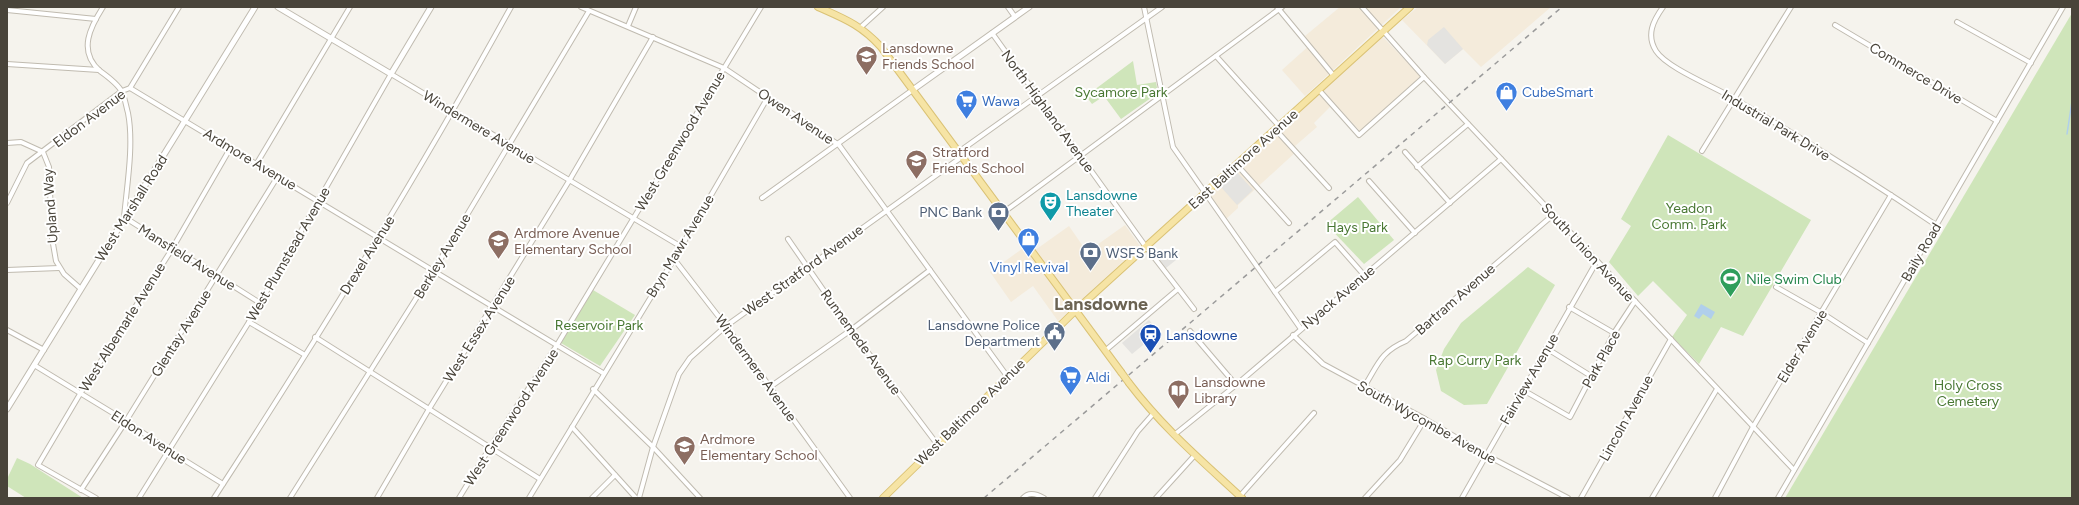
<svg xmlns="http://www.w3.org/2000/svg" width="2079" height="505" viewBox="0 0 2079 505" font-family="Figtree,sans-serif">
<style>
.commercial{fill:#f4ebdb}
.green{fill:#cfe5ba}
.parking{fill:#e4e3e0}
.water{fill:#b0cfeb}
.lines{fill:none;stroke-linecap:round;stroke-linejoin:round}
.stream{stroke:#b0cfeb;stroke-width:1.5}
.minor-casing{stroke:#c0bbb0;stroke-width:6}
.tertiary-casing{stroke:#c0bbb0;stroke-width:7}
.primary-casing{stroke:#dac275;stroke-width:8}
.minor{stroke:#fff;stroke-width:4}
.tertiary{stroke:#fff;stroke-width:5}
.primary{stroke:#f6e4a5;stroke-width:6}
.rail{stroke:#9a9a9a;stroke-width:1.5;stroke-dasharray:5 5;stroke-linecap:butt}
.primary-bridge-casing{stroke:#dac275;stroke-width:8;stroke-linecap:butt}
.primary-bridge{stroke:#f6e4a5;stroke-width:6}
.labels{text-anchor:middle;stroke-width:4;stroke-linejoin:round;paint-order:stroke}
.education-label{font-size:14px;fill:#785e54;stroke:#fff;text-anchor:start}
.street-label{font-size:14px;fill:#49443a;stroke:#fff}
.park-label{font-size:14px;fill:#487732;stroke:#fff}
.shop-label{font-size:14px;fill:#366cbe;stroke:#fff;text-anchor:start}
.culture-label{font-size:14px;fill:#0d838f;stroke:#fff;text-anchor:start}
.service-label{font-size:14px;fill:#4e5e75;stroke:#fff;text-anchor:end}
.leisure-label{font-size:14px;fill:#27864d;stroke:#fff;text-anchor:start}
.transit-label{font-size:14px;fill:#164399;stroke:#fff;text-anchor:start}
.district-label{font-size:18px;font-weight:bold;fill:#6b6353;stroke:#fff}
</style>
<rect width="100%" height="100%" fill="#f5f3ed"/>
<g class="commercial">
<polygon points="1340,7 1401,7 1305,96 1282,70 1311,44 1305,36"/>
<polygon points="1418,7 1551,7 1481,67 1463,49 1445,64 1402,20"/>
<polygon points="1380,38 1384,38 1421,77 1360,131 1334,103 1314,123 1317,127 1295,146 1298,150 1238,205 1238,208 1226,219 1208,194"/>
<polygon points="1125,225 1140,246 1058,321 1033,286 1011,302 990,272 1026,246 1031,253 1069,226 1087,252"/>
</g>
<g class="green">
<polygon points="2072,13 2072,498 1785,498"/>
<polygon points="1133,61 1137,85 1156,82 1158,93 1121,119 1104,96 1092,104 1086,96"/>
<polygon points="1668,135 1811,220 1743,336 1721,327 1699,364 1672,337 1687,315 1653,281 1638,296 1609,262 1631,226 1621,219"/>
<polygon points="1358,197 1394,240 1364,264 1326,224"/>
<polygon points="1528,267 1555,285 1487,404 1464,405 1441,391 1436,370 1444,349 1461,323"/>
<polygon points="593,290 635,315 600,366 561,343"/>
<polygon points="17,458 30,464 83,498 26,498 7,486 7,479"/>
</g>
<g class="parking">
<polygon points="1444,27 1463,49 1445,64 1427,45 1428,40"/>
<polygon points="1236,171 1253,190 1237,205 1220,186"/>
<polygon points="1168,249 1176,260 1166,268 1157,257"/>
<polygon points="1149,320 1159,332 1132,354 1122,343"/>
</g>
<polygon class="water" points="1701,304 1715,312 1711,319 1703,314 1699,319 1694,316"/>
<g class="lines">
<polyline class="stream" points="2067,134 2072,101"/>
<defs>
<g id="minor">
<path d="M103 7C91 26 77 51 100 71 107 76 118 84 122 92 125 98 126 106 128 113 134 144 127 185 124 217L260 303"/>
<polyline points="581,7 724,68 839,145 1007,376"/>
<polyline points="1008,7 1015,17"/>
<polyline points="1144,7 1173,147 1301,329"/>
<polyline points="1277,7 1334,76"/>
<polyline points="1362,7 1424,77 1794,470"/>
<path d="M1663 7C1653 21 1646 35 1656 51 1667 68 1715 87 1733 98 1802 138 1871 181 1936 225"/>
<polyline points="7,10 96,19"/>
<polyline points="1957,22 2031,63"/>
<polyline points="1835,25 1997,121"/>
<polyline points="628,26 636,7"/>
<polyline points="861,27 883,7"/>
<polyline points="992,33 1146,247 1194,309"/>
<polyline points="1216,56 1279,126"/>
<polyline points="7,64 99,70"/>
<polyline points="130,88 603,373"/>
<polyline points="1319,90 1359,135 1424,77"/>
<polyline points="1275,129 1329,188"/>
<polyline points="7,143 21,142 43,152 49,167 52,238 56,261 64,274 81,289"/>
<polyline points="960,151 1162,7"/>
<polyline points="1702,151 1791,7"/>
<polyline points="1405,152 1450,203"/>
<polyline points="257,163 350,7"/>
<polyline points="1237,165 1289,223"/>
<polyline points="1417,167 1468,124"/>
<polyline points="1369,181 1415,233"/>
<polyline points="762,198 914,89"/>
<polyline points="7,203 27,163 122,91 130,88 179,7"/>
<polyline points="1004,212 1282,7"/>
<polyline points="788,239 851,330 937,444"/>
<polyline points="674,259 726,326 850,498"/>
<polyline points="7,270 59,268"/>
<polyline points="1776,287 1822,313 1868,343"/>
<polyline points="1275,292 1335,242 1364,275"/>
<polyline points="1569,307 1614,333"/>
<polyline points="249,322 305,355"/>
<polyline points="7,330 44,350"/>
<polyline points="1190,331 1236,385"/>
<polyline points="1293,335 1323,364 1425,419 1486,455 1568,498"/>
<polyline points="315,337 540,479"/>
<polyline points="1546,348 1591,376"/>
<polyline points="1106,350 1178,289"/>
<polyline points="34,365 126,421 168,450 223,484"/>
<polyline points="770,387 851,330 930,270"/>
<path d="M1364 387C1378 365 1380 352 1406 341L1553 215"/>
<polyline points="593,389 653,447 700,498"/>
<polyline points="1523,390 1570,417 1614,333 1635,301"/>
<polyline points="572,427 636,498"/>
<polyline points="1174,435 1236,385 1501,159"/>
<polyline points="81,490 126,421 278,176"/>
<polyline points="1240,496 1314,413"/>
<polyline points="96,498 38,465 80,394 172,249 231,147"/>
<polyline points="139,498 249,322 391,74 680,246"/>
<path d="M214 498C318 338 419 174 511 7"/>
<polyline points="290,498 434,270 589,11"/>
<polyline points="377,498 429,409 569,181 653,37"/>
<polyline points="459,498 489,449 557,345 761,7"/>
<polyline points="529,498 674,259 768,97"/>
<polyline points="592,498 615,475"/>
<polyline points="639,498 653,447 679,374 690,358 726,326 963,156"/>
<path d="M1023 498C1029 491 1037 494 1044 498"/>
<polyline points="1095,498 1138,431 1153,414"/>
<polyline points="1156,498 1194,456"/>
<polyline points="1365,498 1400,460 1425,419"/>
<polyline points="1462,498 1597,261"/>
<polyline points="1581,498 1671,339"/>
<polyline points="1652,498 1717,389"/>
<polyline points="1715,498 1753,427 1891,195"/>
<polyline points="1778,498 2063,7"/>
</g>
<g id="tertiary">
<polyline points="278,7 391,74 431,7"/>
<polyline points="914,89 1029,7"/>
<polyline points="7,409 255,7"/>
</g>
<g id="primary">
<path d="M818 7C845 19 861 25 881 47L1121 372"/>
<path d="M1129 383C1163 428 1201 460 1242 498"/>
<polyline points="883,498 1075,311 1410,7"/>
</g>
</defs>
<use href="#minor" class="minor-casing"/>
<use href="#tertiary" class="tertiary-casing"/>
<use href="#primary" class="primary-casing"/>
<use href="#minor" class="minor"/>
<use href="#tertiary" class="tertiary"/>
<use href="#primary" class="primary"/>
<polyline class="rail" points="984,498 1562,7"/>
<defs>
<polyline id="primary-bridge" points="1121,372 1129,383"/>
</defs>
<use href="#primary-bridge" class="primary-bridge-casing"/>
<use href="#primary-bridge" class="primary-bridge"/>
</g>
<defs>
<symbol id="school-pin" viewBox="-11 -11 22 30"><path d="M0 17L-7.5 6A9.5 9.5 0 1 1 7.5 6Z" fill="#8d6e63" stroke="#fff"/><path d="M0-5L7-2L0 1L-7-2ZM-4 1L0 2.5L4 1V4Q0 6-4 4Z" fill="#fff"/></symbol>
<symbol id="shop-pin" viewBox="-11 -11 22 30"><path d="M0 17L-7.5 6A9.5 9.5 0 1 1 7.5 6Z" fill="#3f7fe0" stroke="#fff"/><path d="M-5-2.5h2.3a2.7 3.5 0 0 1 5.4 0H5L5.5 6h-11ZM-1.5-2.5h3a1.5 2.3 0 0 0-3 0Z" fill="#fff"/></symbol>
<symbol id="supermarket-pin" viewBox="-11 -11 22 30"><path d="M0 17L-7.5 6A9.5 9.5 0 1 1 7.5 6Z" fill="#3f7fe0" stroke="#fff"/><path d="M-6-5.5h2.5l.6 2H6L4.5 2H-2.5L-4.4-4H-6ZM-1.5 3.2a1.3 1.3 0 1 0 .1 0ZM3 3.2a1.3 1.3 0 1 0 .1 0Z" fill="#fff"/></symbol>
<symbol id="theatre-pin" viewBox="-11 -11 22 30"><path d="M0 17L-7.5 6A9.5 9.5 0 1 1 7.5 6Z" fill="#0f9aa8" stroke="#fff"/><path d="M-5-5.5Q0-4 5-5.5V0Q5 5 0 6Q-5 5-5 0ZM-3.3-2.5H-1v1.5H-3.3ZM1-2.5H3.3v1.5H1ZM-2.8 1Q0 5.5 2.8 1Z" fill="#fff"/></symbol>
<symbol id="bank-pin" viewBox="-11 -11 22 30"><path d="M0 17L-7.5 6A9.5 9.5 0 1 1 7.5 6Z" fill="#5c6f8a" stroke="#fff"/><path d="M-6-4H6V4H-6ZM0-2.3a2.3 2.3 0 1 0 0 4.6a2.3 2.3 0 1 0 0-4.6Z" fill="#fff"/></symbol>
<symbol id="stadium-pin" viewBox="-11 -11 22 30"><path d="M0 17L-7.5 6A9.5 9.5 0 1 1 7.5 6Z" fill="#2e9e5b" stroke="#fff"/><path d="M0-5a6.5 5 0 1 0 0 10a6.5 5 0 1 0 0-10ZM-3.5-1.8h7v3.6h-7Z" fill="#fff"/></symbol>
<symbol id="civic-pin" viewBox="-11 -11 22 30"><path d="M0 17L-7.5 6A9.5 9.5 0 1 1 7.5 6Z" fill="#5c6f8a" stroke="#fff"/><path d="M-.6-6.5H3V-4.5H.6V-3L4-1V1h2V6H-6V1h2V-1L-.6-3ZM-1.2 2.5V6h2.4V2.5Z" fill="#fff"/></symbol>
<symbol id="station-pin" viewBox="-11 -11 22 30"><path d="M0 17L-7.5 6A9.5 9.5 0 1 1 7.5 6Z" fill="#1a4fb4" stroke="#fff"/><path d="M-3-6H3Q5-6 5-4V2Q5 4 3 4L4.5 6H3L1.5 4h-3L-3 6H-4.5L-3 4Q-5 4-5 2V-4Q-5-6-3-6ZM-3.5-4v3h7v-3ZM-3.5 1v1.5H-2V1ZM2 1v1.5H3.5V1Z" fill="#fff"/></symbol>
<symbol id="library-pin" viewBox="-11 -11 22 30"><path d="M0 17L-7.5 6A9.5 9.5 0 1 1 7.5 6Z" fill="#8d6e63" stroke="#fff"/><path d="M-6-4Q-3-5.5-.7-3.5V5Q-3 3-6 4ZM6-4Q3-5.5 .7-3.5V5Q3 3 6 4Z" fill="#fff"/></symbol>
</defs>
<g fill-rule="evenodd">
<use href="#school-pin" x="854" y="44" width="25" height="34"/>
<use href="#shop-pin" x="1494" y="80" width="25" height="34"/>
<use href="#supermarket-pin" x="954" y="88" width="25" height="34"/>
<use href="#school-pin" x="904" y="148" width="25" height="34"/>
<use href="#theatre-pin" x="1038" y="190" width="25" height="34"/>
<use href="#bank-pin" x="986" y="200" width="25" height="34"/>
<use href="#shop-pin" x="1016" y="226" width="25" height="34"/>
<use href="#school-pin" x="486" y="228" width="25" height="34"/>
<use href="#bank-pin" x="1078" y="240" width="25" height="34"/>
<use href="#stadium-pin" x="1718" y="266" width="25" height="34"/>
<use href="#civic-pin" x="1042" y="320" width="25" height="34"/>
<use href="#station-pin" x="1138" y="322" width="25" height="34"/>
<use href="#supermarket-pin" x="1058" y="364" width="25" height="34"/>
<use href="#library-pin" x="1166" y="378" width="25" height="34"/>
<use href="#school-pin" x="672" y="434" width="25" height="34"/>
</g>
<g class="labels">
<g class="education-label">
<text x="882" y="53">Lansdowne<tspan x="882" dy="16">Friends School</tspan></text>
<text x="932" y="157">Stratford<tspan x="932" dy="16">Friends School</tspan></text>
<text x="514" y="238">Ardmore Avenue<tspan x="514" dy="16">Elementary School</tspan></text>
<text x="1194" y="387">Lansdowne<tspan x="1194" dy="16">Library</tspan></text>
<text x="700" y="444">Ardmore<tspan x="700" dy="16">Elementary School</tspan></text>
</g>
<g class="street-label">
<text transform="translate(1916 73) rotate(31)" y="5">Commerce Drive</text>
<text transform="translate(1048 111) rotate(54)" y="5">North Highland Avenue</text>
<text transform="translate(796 116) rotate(34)" y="5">Owen Avenue</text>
<text transform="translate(89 118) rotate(-37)" y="5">Eldon Avenue</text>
<text transform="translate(1776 125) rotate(31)" y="5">Industrial Park Drive</text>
<text transform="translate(479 127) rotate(31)" y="5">Windermere Avenue</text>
<text transform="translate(680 141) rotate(-59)" y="5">West Greenwood Avenue</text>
<text transform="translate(250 159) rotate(31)" y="5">Ardmore Avenue</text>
<text transform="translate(1243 159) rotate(-42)" y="5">East Baltimore Avenue</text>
<text transform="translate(50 206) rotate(-94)" y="5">Upland Way</text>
<text transform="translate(131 208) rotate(-58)" y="5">West Marshall Road</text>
<text transform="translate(680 246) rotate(-59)" y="5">Bryn Mawr Avenue</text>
<text transform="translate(1588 252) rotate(47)" y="5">South Union Avenue</text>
<text transform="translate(1921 252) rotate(-60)" y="5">Baily Road</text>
<text transform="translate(288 254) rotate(-60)" y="5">West Plumstead Avenue</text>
<text transform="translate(367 255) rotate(-58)" y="5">Drexel Avenue</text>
<text transform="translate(442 256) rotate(-59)" y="5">Berkley Avenue</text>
<text transform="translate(187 257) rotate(32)" y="5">Mansfield Avenue</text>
<text transform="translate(803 270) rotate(-36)" y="5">West Stratford Avenue</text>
<text transform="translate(1338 297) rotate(-40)" y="5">Nyack Avenue</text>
<text transform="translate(1455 299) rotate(-41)" y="5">Bartram Avenue</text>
<text transform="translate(122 327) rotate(-58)" y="5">West Albemarle Avenue</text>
<text transform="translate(479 329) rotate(-58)" y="5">West Essex Avenue</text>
<text transform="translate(181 333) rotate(-58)" y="5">Glentay Avenue</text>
<text transform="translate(861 342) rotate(54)" y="5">Runnemede Avenue</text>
<text transform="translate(1802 346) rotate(-59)" y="5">Elder Avenue</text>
<text transform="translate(1601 359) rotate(-61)" y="5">Park Place</text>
<text transform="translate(756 368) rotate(54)" y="5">Windermere Avenue</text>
<text transform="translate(1529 379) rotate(-60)" y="5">Fairview Avenue</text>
<text transform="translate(970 412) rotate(-44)" y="5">West Baltimore Avenue</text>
<text transform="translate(511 417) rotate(-57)" y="5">West Greenwood Avenue</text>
<text transform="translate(1626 418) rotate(-61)" y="5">Lincoln Avenue</text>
<text transform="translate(1427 422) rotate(29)" y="5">South Wycombe Avenue</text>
<text transform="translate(149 437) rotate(33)" y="5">Eldon Avenue</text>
</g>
<g class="park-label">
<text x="1121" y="97">Sycamore Park</text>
<text x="1689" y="213">Yeadon<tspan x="1689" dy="16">Comm. Park</tspan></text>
<text x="1357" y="232">Hays Park</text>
<text x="599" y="330">Reservoir Park</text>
<text x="1475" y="365">Rap Curry Park</text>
<text x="1968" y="390">Holy Cross<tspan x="1968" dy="16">Cemetery</tspan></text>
</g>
<g class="shop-label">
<text x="1522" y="97">CubeSmart</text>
<text x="982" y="106">Wawa</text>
<text x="1029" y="272" text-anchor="middle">Vinyl Revival</text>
<text x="1086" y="382">Aldi</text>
</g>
<g class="culture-label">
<text x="1066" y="200">Lansdowne<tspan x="1066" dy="16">Theater</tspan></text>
</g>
<g class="service-label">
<text x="982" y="217">PNC Bank</text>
<text x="1106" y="258" text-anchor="start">WSFS Bank</text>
<text x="1040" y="330">Lansdowne Police<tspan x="1040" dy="16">Department</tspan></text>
</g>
<g class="leisure-label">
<text x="1746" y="284">Nile Swim Club</text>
</g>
<g class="transit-label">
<text x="1166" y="340">Lansdowne</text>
</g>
<g class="district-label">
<text x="1101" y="310">Lansdowne</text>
</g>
</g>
<rect width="2079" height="505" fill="none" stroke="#49443a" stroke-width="16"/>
</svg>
